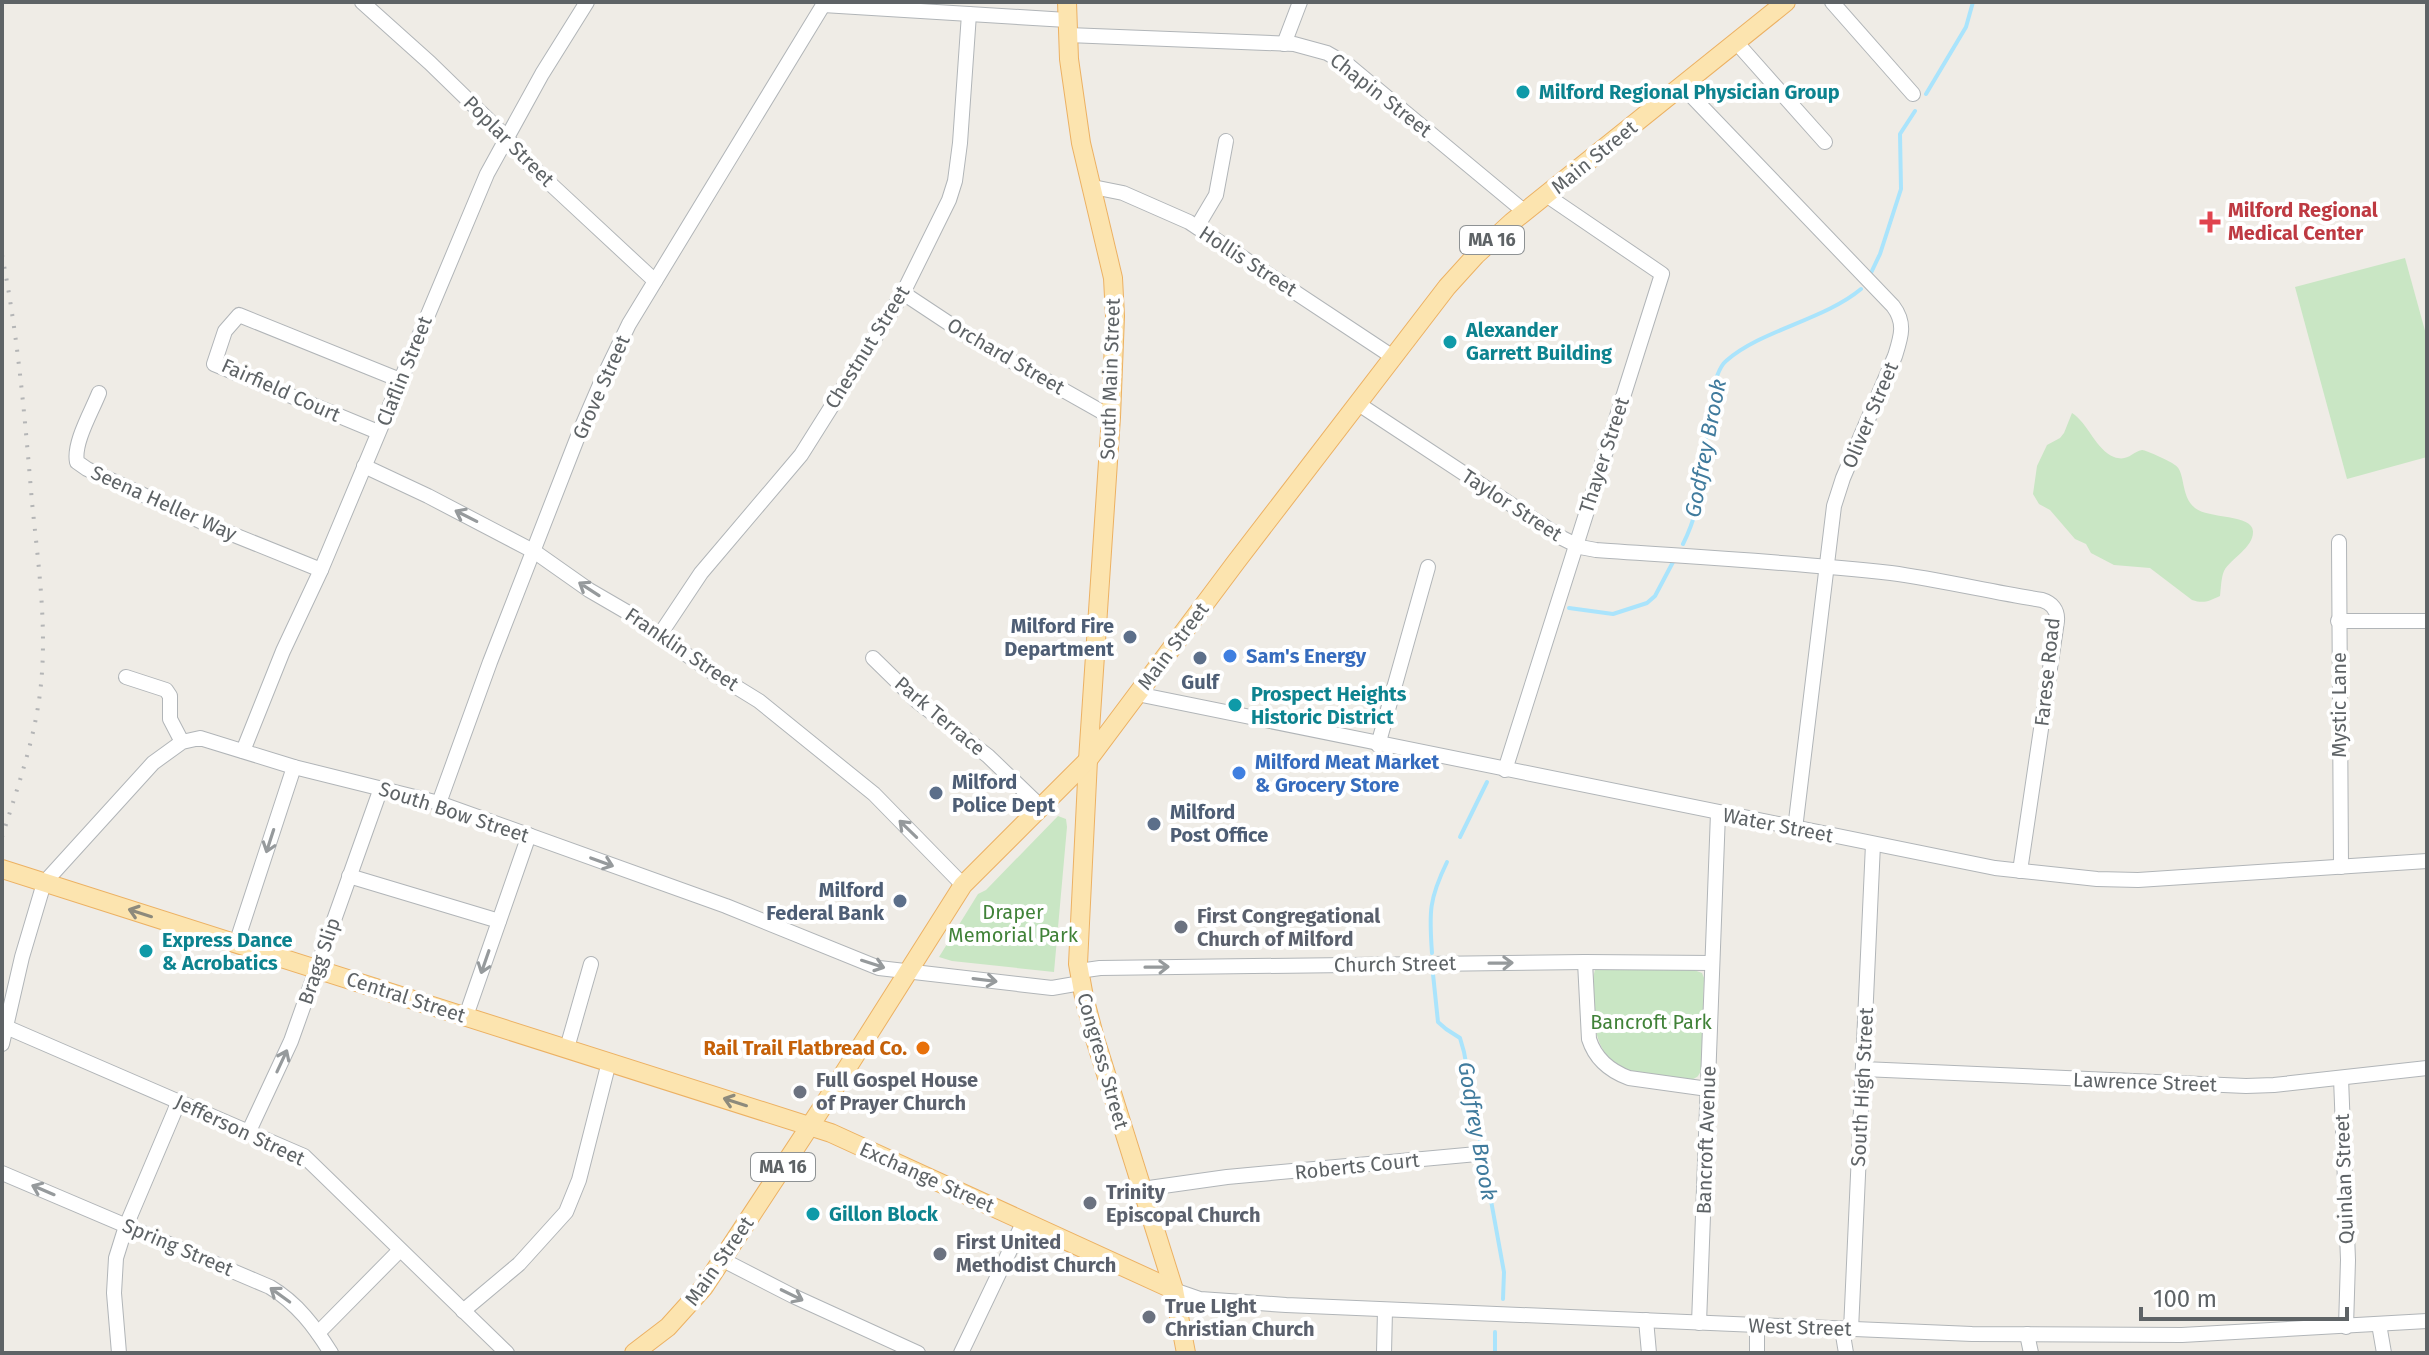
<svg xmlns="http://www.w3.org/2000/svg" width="2429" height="1355" viewBox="0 0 2429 1355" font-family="'Fira Sans',sans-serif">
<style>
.green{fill:#c9e6c4}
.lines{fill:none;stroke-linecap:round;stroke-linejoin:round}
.stream{stroke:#aae4fc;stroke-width:4}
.minor-casing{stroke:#b1b5b8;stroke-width:16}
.major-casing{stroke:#ecb163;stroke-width:20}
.minor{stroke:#fff;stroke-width:14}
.major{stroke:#fce4af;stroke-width:18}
.rail{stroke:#b4b5b6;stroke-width:4;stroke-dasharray:2 10;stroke-linecap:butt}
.oneway{stroke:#969a9c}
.oneway2{stroke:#8d8a7c}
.culture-dot{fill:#0f9aa8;stroke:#fff;stroke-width:3}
.health-dot{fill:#e0444e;stroke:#fff;stroke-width:3}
.service-dot{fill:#5c6f8a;stroke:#fff;stroke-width:3}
.shop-dot{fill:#3f7fe0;stroke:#fff;stroke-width:3}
.worship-dot{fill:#6b7280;stroke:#fff;stroke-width:3}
.food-dot{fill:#e8710a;stroke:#fff;stroke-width:3}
.labels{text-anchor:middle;stroke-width:8;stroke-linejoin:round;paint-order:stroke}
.shield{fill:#fff;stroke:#8e9294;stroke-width:2}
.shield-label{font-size:18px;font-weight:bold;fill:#5e6366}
.culture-label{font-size:20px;font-weight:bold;fill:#0d838f;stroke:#fff;text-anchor:start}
.street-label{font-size:20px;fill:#5e6366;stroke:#fff}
.health-label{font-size:20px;font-weight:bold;fill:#be3a42;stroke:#fff;text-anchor:start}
.service-label{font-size:20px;font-weight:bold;fill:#4e5e75;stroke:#fff;text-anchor:end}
.shop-label{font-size:20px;font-weight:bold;fill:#366cbe;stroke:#fff;text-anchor:start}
.park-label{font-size:20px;fill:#408238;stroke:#fff}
.worship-label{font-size:20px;font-weight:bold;fill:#5b616d;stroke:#fff;text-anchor:start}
.food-label{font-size:20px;font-weight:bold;fill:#c56008;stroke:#fff;text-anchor:end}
.water-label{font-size:22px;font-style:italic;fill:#407b9d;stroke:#fff}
</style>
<rect width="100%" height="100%" fill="#efece6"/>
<g class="green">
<polygon points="2405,258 2427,338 2427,457 2347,479 2295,287"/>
<path d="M2072 413C2088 423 2096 450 2114 457 2128 462 2132 452 2142 450 2144 449 2172 462 2175 465 2186 472 2180 496 2195 508 2208 519 2254 514 2253 532 2253 548 2231 558 2224 571 2221 578 2221 588 2220 596 2209 601 2204 604 2192 600L2150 568 2114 565 2091 553 2086 544 2075 539 2050 510 2039 504 2033 494 2037 466 2047 445 2060 438 2064 433Z"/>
<polygon points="1058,816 1066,819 1067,827 1054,972 952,961 939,957 978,894 986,890"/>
<path d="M1595 970H1694L1702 973 1704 978 1701 1071C1698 1076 1698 1077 1693 1079 1683 1082 1635 1074 1625 1069 1618 1066 1611 1061 1606 1054 1592 1038 1589 990 1595 970Z"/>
</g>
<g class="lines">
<g class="stream">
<polyline points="1926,94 1966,27 1973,2"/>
<polyline points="1870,275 1880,254 1901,189 1900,134 1915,111"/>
<path d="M1683 544C1692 526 1698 506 1701 486 1705 459 1707 377 1726 361 1761 330 1824 320 1861 289"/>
<polyline points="1569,608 1613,614 1647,603 1655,596 1673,562"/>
<polyline points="1460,837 1487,782"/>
<path d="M1432 953C1429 912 1429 899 1447 862"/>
<polyline points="1433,974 1438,1022 1446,1029 1460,1038 1464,1052 1504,1272 1503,1299"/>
<polyline points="1495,1353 1495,1332"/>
</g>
<defs>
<g id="minor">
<polyline points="362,2 430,63 506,137 528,163 655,281"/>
<polyline points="1832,2 1913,94"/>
<polyline points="823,5 1067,20"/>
<polyline points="1068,35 1294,44 1327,53 1348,65 1525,212"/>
<polyline points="1736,42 1825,142"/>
<polyline points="1284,44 1300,2"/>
<path d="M1682 86 1893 306C1906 323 1901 337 1895 356L1843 478 1834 506 1795 829"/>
<polyline points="1093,187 1123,193 1189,222 1393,357"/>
<polyline points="1197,227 1216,195 1226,141"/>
<polyline points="903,293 971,338 1111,417"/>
<path d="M99 393C92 411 73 443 77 462L87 469 202 522 321 570"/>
<path d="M1357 403 1562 538 1580 547 1596 550C1694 557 1793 562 1891 573 1942 580 1991 592 2042 600 2052 603 2058 610 2057 621L2020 871"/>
<polyline points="378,432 214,364 225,331 239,315 400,380"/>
<polyline points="364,466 428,496 535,552 589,590 632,615 659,636 712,672 759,701 874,794 963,885"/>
<polyline points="2339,542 2341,867"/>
<polyline points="2338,621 2427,621"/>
<polyline points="659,636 701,573 801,455 903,293 949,200 955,181 960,143 969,14"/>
<polyline points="873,658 918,702 988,756 1041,807"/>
<polyline points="126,677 166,690 170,696 170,719 182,742"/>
<polyline points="1137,694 1995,868 2097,879 2138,880 2427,861"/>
<polyline points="1378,745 1428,567"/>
<polyline points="243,751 283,651 321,570 487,174 542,74 587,2"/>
<polyline points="1505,770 1662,274 1546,195"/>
<polyline points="439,803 490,662 580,431 602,380 629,324 825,2"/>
<polyline points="349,876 499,921"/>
<polyline points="236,944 294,767"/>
<path d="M1585 962 1589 1039C1595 1058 1610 1071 1629 1078L1708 1089"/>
<polyline points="1079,971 1100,968 1585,962 1712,963"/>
<polyline points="466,1016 529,835"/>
<polyline points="6,1027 304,1156 507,1353"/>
<polyline points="2,1044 22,957 44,883 153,763 182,742 200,738 294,767 439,803 726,906 879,968 1052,988 1081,983"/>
<polyline points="567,1048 591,964"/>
<polyline points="1863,1069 2246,1086 2274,1085 2427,1068"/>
<polyline points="2341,1078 2348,1260 2346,1327"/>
<polyline points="249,1131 291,1041 381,788"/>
<path d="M2 1173 270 1287C297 1303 315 1327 331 1353"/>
<polyline points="1142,1189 1227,1177 1477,1154"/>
<polyline points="723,1260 793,1296 918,1353"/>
<polyline points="1174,1290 1200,1299 1286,1305 1972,1334 2182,1335 2427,1321"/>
<polyline points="463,1311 519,1264 566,1212 579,1180 609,1062"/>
<polyline points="1646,1320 1649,1353"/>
<polyline points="1699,1323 1718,813"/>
<polyline points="2379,1324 2384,1353"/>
<polyline points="1842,1329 1846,1353"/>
<polyline points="1851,1330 1873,844"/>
<polyline points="318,1333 400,1250"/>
<polyline points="2027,1334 2031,1353"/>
<polyline points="119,1353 114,1293 116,1258 126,1226 179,1101"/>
<polyline points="961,1353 1024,1221"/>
<polyline points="1384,1353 1385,1310"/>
<polyline points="1757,1353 1757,1326"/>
</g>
<g id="major">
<polyline points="1067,2 1069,59 1081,143 1113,278 1115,316 1111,417 1088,760 1078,964 1084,997 1095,1039 1174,1290 1186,1353"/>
<polyline points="2,869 831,1133 1174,1290"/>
<polyline points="634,1353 668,1327 704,1287 825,1103 963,885 1088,760 1236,562 1447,287 1476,255 1512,222 1786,2"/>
</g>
</defs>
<use href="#minor" class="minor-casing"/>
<use href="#major" class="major-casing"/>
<use href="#minor" class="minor"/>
<use href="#major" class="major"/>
<path class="rail" d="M2 255C18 336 25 419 32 502 38 562 47 624 41 684 36 736 18 786 2 837"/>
</g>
<defs><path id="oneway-shaft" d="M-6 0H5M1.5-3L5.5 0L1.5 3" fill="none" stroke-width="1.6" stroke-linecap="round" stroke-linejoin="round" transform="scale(2)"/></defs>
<g class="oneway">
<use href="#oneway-shaft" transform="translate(466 516) rotate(-153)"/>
<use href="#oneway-shaft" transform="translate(589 589) rotate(-147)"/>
<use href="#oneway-shaft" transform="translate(908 829) rotate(-136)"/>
<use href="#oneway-shaft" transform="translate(270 841) rotate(108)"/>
<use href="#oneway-shaft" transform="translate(602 862) rotate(20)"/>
<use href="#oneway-shaft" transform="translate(485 962) rotate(109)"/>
<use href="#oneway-shaft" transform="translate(1501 963) rotate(-1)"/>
<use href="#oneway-shaft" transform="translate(873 964) rotate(18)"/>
<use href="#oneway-shaft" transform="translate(1157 967) rotate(-1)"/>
<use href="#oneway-shaft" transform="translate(985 980) rotate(7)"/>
<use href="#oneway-shaft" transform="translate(282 1061) rotate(-65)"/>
<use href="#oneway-shaft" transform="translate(43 1190) rotate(-157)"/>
<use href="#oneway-shaft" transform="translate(280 1295) rotate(-144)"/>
<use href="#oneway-shaft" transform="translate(792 1295) rotate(26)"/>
</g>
<g class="oneway2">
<use href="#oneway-shaft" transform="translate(140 913) rotate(-162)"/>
<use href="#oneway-shaft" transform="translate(735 1102) rotate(-162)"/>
</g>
<g class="culture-dot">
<circle cx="1523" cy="92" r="8"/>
<circle cx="1450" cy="342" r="8"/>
<circle cx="1235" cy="705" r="8"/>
<circle cx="146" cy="951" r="8"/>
<circle cx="813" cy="1214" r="8"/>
</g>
<path class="health-dot" d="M2206 210h8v8h8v8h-8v8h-8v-8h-8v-8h8z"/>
<g class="service-dot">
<circle cx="1130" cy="637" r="8"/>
<circle cx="1200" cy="658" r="8"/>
<circle cx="936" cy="793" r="8"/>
<circle cx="1154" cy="824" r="8"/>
<circle cx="900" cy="901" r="8"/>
</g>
<g class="shop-dot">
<circle cx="1230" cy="656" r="8"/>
<circle cx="1239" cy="773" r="8"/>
</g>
<g class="worship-dot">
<circle cx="1181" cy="927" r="8"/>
<circle cx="800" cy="1092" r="8"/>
<circle cx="1090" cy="1203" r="8"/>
<circle cx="940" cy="1254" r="8"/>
<circle cx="1149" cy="1317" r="8"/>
</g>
<circle class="food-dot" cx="923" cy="1048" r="8"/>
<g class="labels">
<g class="shield">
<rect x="1460" y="226" width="64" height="28" rx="6"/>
<rect x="751" y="1153" width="64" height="28" rx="6"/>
</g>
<g class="shield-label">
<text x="1492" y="246">MA 16</text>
<text x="783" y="1173">MA 16</text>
</g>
<g class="culture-label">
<text x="1539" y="99">Milford Regional Physician Group</text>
<text x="1466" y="337">Alexander<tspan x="1466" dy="23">Garrett Building</tspan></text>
<text x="1251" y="701">Prospect Heights<tspan x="1251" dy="23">Historic District</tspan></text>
<text x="162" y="947">Express Dance<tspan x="162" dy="23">&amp; Acrobatics</tspan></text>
<text x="829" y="1221">Gillon Block</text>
</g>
<g class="street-label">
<text transform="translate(1381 95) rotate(38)" y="7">Chapin Street</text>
<text transform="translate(509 141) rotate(45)" y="7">Poplar Street</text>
<text transform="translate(1594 157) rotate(-39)" y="7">Main Street</text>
<text transform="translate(1248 261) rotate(33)" y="7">Hollis Street</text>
<text transform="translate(867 347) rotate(-58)" y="7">Chestnut Street</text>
<text transform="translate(1006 356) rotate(30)" y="7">Orchard Street</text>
<text transform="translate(404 371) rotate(-68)" y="7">Claflin Street</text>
<text transform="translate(1110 379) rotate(-88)" y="7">South Main Street</text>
<text transform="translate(601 387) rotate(-66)" y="7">Grove Street</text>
<text transform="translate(281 390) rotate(24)" y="7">Fairfield Court</text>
<text transform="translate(1870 415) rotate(-67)" y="7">Oliver Street</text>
<text transform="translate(1604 455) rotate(-72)" y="7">Thayer Street</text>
<text transform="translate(164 503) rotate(24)" y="7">Seena Heller Way</text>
<text transform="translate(1512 505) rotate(33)" y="7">Taylor Street</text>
<text transform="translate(1173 646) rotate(-53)" y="7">Main Street</text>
<text transform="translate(682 649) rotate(34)" y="7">Franklin Street</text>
<text transform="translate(2047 672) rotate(-84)" y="7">Farese Road</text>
<text transform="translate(2339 705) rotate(-90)" y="7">Mystic Lane</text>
<text transform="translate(940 716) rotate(40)" y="7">Park Terrace</text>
<text transform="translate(454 812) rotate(18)" y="7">South Bow Street</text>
<text transform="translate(1778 825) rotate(11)" y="7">Water Street</text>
<text transform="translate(319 961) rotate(-71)" y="7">Bragg Slip</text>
<text transform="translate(1395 964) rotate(-1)" y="7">Church Street</text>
<text transform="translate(406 997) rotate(18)" y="7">Central Street</text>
<text transform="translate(1103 1061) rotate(74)" y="7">Congress Street</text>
<text transform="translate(2145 1082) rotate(2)" y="7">Lawrence Street</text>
<text transform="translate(1862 1087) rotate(-87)" y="7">South High Street</text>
<text transform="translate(240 1130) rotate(25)" y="7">Jefferson Street</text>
<text transform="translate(1706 1140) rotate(-88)" y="7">Bancroft Avenue</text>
<text transform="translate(1357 1166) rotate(-6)" y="7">Roberts Court</text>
<text transform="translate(927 1177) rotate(24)" y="7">Exchange Street</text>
<text transform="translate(2344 1179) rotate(-92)" y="7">Quinlan Street</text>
<text transform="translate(178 1247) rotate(23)" y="7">Spring Street</text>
<text transform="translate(719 1261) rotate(-55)" y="7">Main Street</text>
<text transform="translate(1800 1327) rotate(2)" y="7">West Street</text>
</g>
<g class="health-label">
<text x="2228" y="217">Milford Regional<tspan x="2228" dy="23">Medical Center</tspan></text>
</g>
<g class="service-label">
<text x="1114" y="633">Milford Fire<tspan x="1114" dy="23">Department</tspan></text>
<text x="1200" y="689" text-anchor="middle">Gulf</text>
<text x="952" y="789" text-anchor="start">Milford<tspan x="952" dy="23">Police Dept</tspan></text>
<text x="1170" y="819" text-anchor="start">Milford<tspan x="1170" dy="23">Post Office</tspan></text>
<text x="884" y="897">Milford<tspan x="884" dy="23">Federal Bank</tspan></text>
</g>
<g class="shop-label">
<text x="1246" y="663">Sam's Energy</text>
<text x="1255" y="769">Milford Meat Market<tspan x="1255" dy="23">&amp; Grocery Store</tspan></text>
</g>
<g class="park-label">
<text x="1013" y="919">Draper<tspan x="1013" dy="23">Memorial Park</tspan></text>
<text x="1651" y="1029">Bancroft Park</text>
</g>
<g class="worship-label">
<text x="1197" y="923">First Congregational<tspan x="1197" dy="23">Church of Milford</tspan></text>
<text x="816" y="1087">Full Gospel House<tspan x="816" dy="23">of Prayer Church</tspan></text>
<text x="1106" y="1199">Trinity<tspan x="1106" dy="23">Episcopal Church</tspan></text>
<text x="956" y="1249">First United<tspan x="956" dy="23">Methodist Church</tspan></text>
<text x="1165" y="1313">True LIght<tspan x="1165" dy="23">Christian Church</tspan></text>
</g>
<g class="food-label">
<text x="907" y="1055">Rail Trail Flatbread Co.</text>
</g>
<g class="water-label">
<text transform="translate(1705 448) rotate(-79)" y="8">Godfrey Brook</text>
<text transform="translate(1478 1131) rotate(80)" y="8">Godfrey Brook</text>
</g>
</g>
<rect width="2429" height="1355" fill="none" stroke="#5e6366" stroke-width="8"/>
<path d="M2141 1307v12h206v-12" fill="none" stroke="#5e6366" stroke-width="4"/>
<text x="2153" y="1307" font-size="24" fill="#5e6366" stroke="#ffffff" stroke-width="6" paint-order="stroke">100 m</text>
</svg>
